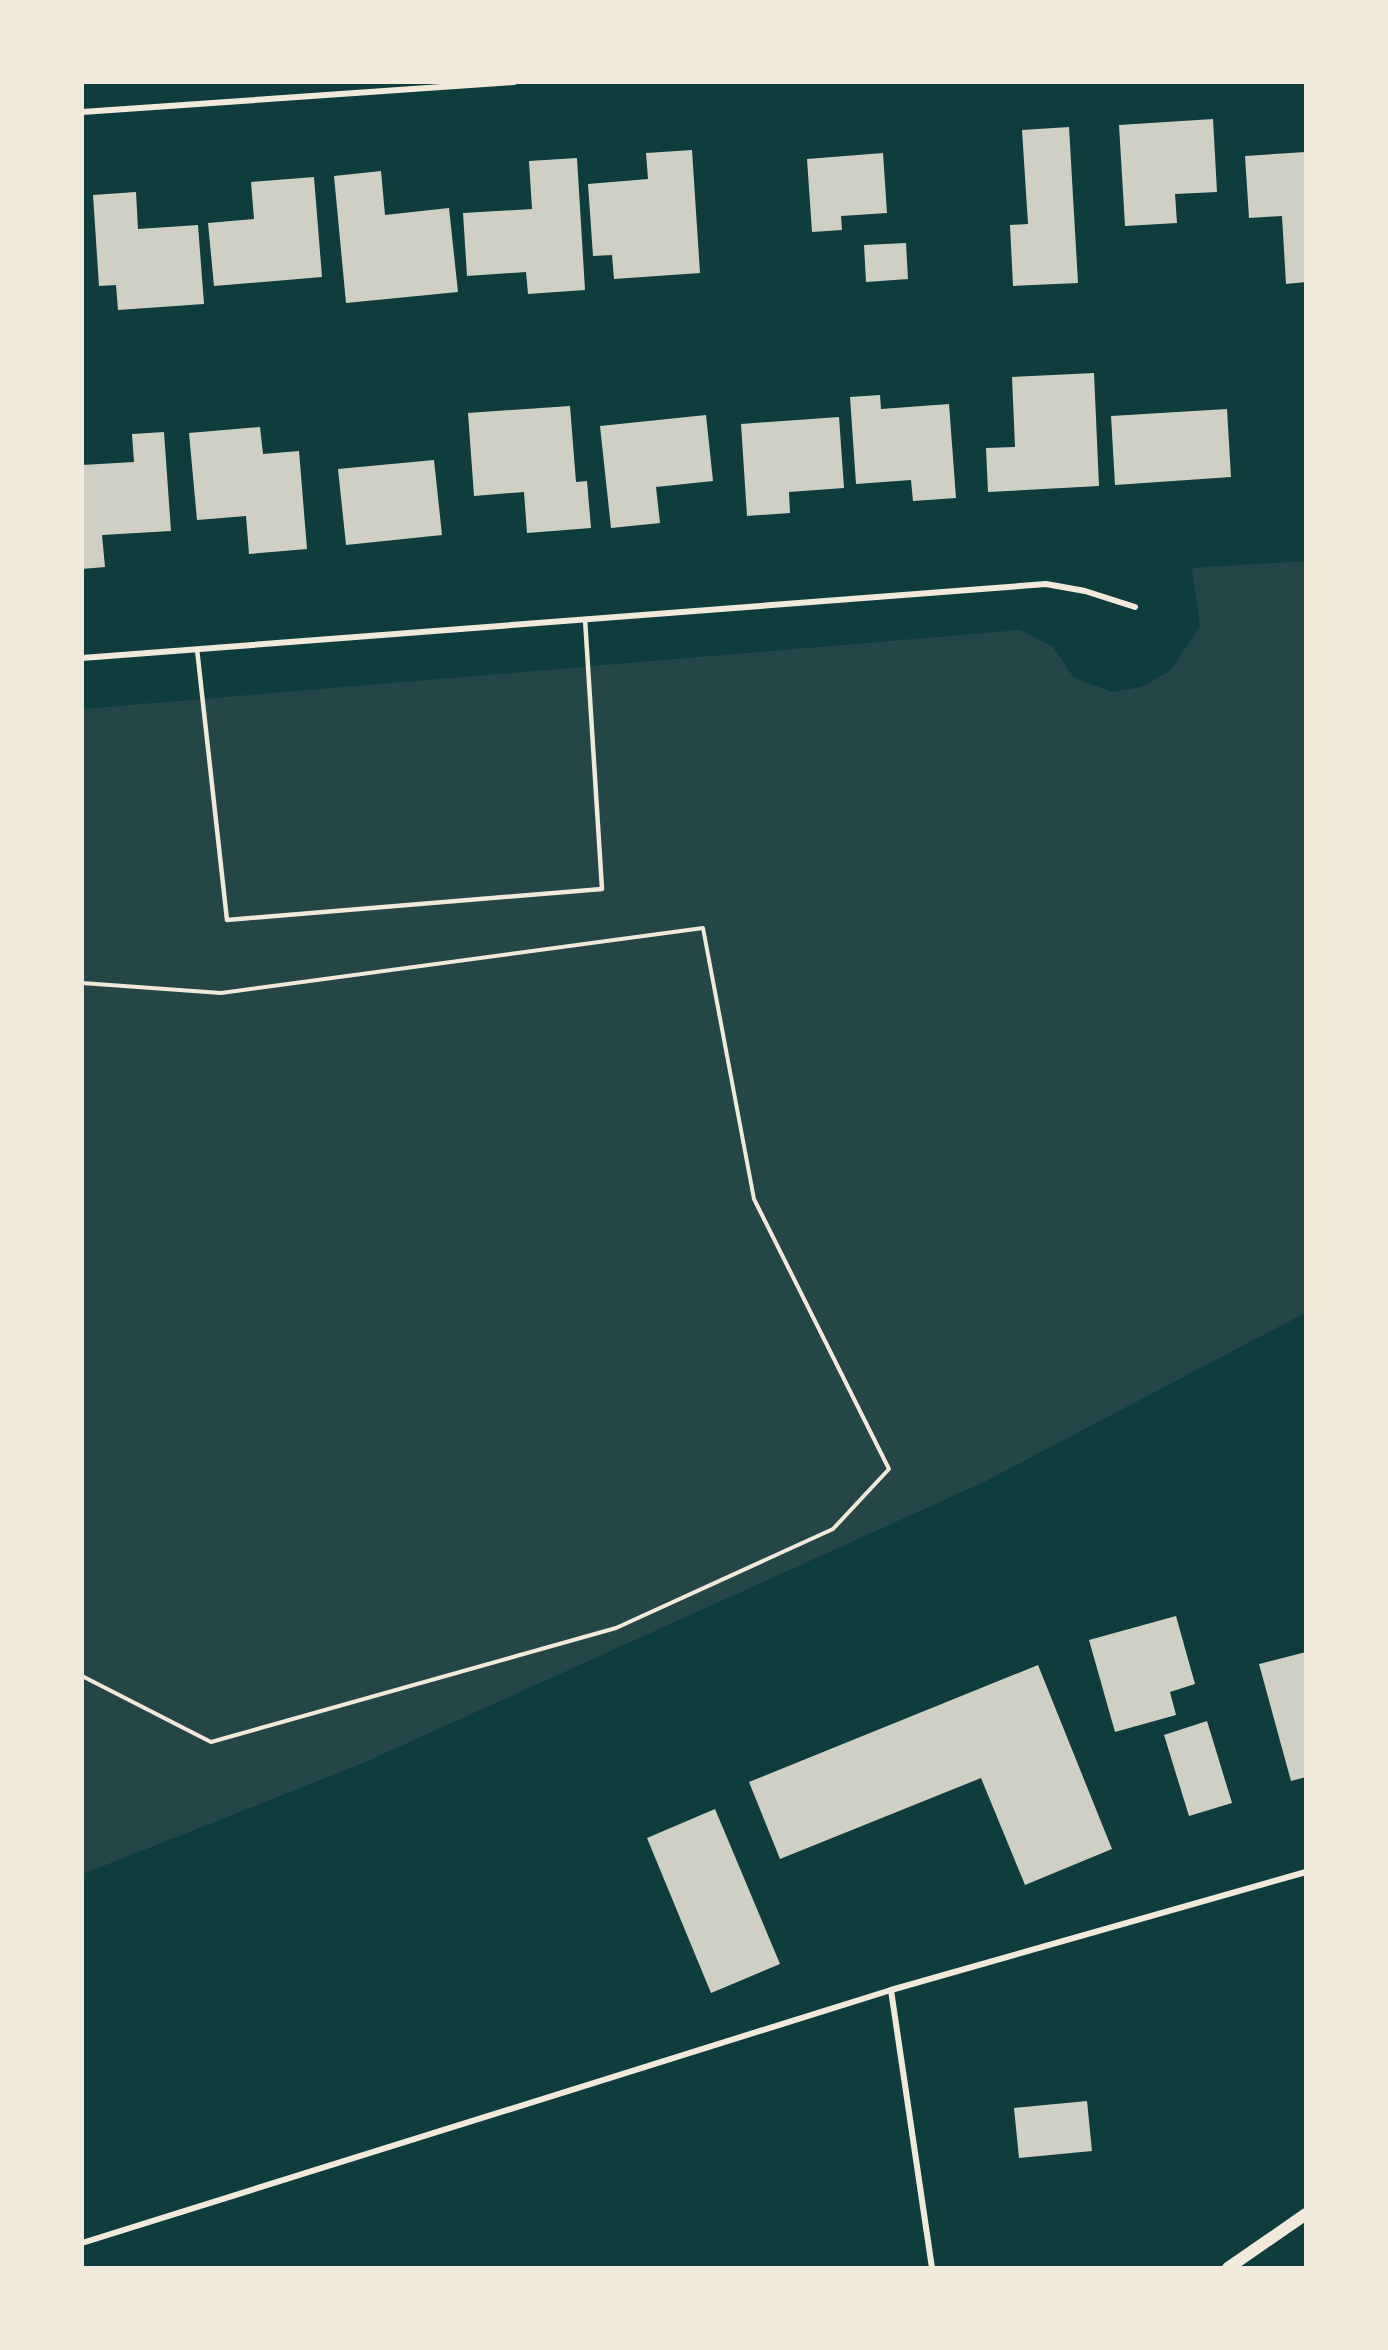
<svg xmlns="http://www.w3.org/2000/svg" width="1388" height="2350" viewBox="0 0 1388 2350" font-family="'Varela Round',sans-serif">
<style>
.green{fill:#244646}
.building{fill:#cfcfc3}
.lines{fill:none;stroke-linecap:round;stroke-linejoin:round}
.path{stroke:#f1e9da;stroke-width:4}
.service{stroke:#f1e9da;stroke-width:4.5}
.minor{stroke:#f1e9da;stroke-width:6}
.secondary{stroke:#f1e9da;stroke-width:12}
</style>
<rect width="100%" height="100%" fill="#0f3d3e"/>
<polygon class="green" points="1305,561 1305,1313 984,1482 363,1763 83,1874 83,709 1020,630 1053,647 1074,678 1112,692 1141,687 1170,671 1200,627 1192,568"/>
<g class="building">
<polygon points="1213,119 1217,192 1175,194 1177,223 1125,226 1119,125"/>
<polygon points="1069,127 1078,283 1013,286 1010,225 1028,224 1022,130"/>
<polygon points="692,150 700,273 614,279 612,255 593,256 588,184 648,179 646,153"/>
<polygon points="1306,152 1306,282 1286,284 1282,216 1249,218 1245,156"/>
<polygon points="883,153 887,213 841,216 842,230 812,232 807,159"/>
<polygon points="577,158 585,290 528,294 526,272 467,276 463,213 532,209 529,161"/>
<polygon points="381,171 385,215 449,208 458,292 346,303 334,176"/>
<polygon points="314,177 322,277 214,286 208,223 254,219 251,182"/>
<polygon points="136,192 138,229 198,225 204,304 118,310 116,285 99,286 93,195"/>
<polygon points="906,243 908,279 866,282 864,245"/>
<polygon points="1094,373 1099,486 988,492 986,448 1015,447 1012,377"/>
<polygon points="880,395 881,409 949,404 956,498 913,501 911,480 856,484 850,397"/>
<polygon points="570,406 576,482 587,481 591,528 527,533 524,492 474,496 468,413"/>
<polygon points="1227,409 1231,477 1115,485 1111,416"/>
<polygon points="706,415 713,481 656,487 660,523 611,528 600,426"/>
<polygon points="839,417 844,488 789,492 790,513 747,516 741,424"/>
<polygon points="260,427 263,454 299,451 307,549 249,554 246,516 197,520 189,433"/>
<polygon points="164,432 171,531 102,535 105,567 82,569 82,465 134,462 132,434"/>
<polygon points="434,460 442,535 346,545 338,469"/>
<polygon points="1176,1616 1195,1684 1170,1692 1176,1715 1115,1732 1089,1640"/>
<polygon points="1306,1652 1306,1777 1291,1781 1259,1664"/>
<polygon points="1038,1665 1112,1849 1025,1885 981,1778 780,1859 749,1782"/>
<polygon points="1207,1721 1232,1803 1189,1816 1164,1735"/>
<polygon points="715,1809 780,1964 711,1993 647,1838"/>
<polygon points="1087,2101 1092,2151 1019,2158 1014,2108"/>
</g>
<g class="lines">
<polyline class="path" points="82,983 221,993 703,928 754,1199 889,1469 833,1529 616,1628 211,1742 82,1676"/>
<polyline class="service" points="197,649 227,920 602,889 585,619"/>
<g class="minor">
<polyline points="82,112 514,82"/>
<polyline points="82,658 1046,584 1085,591 1135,607"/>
<polyline points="891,1990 932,2268"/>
<polyline points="82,2243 891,1990 1306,1872"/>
</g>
<polyline class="secondary" points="1228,2268 1306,2214"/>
</g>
<rect width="1388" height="2350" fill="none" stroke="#f1e9da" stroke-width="168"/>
</svg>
